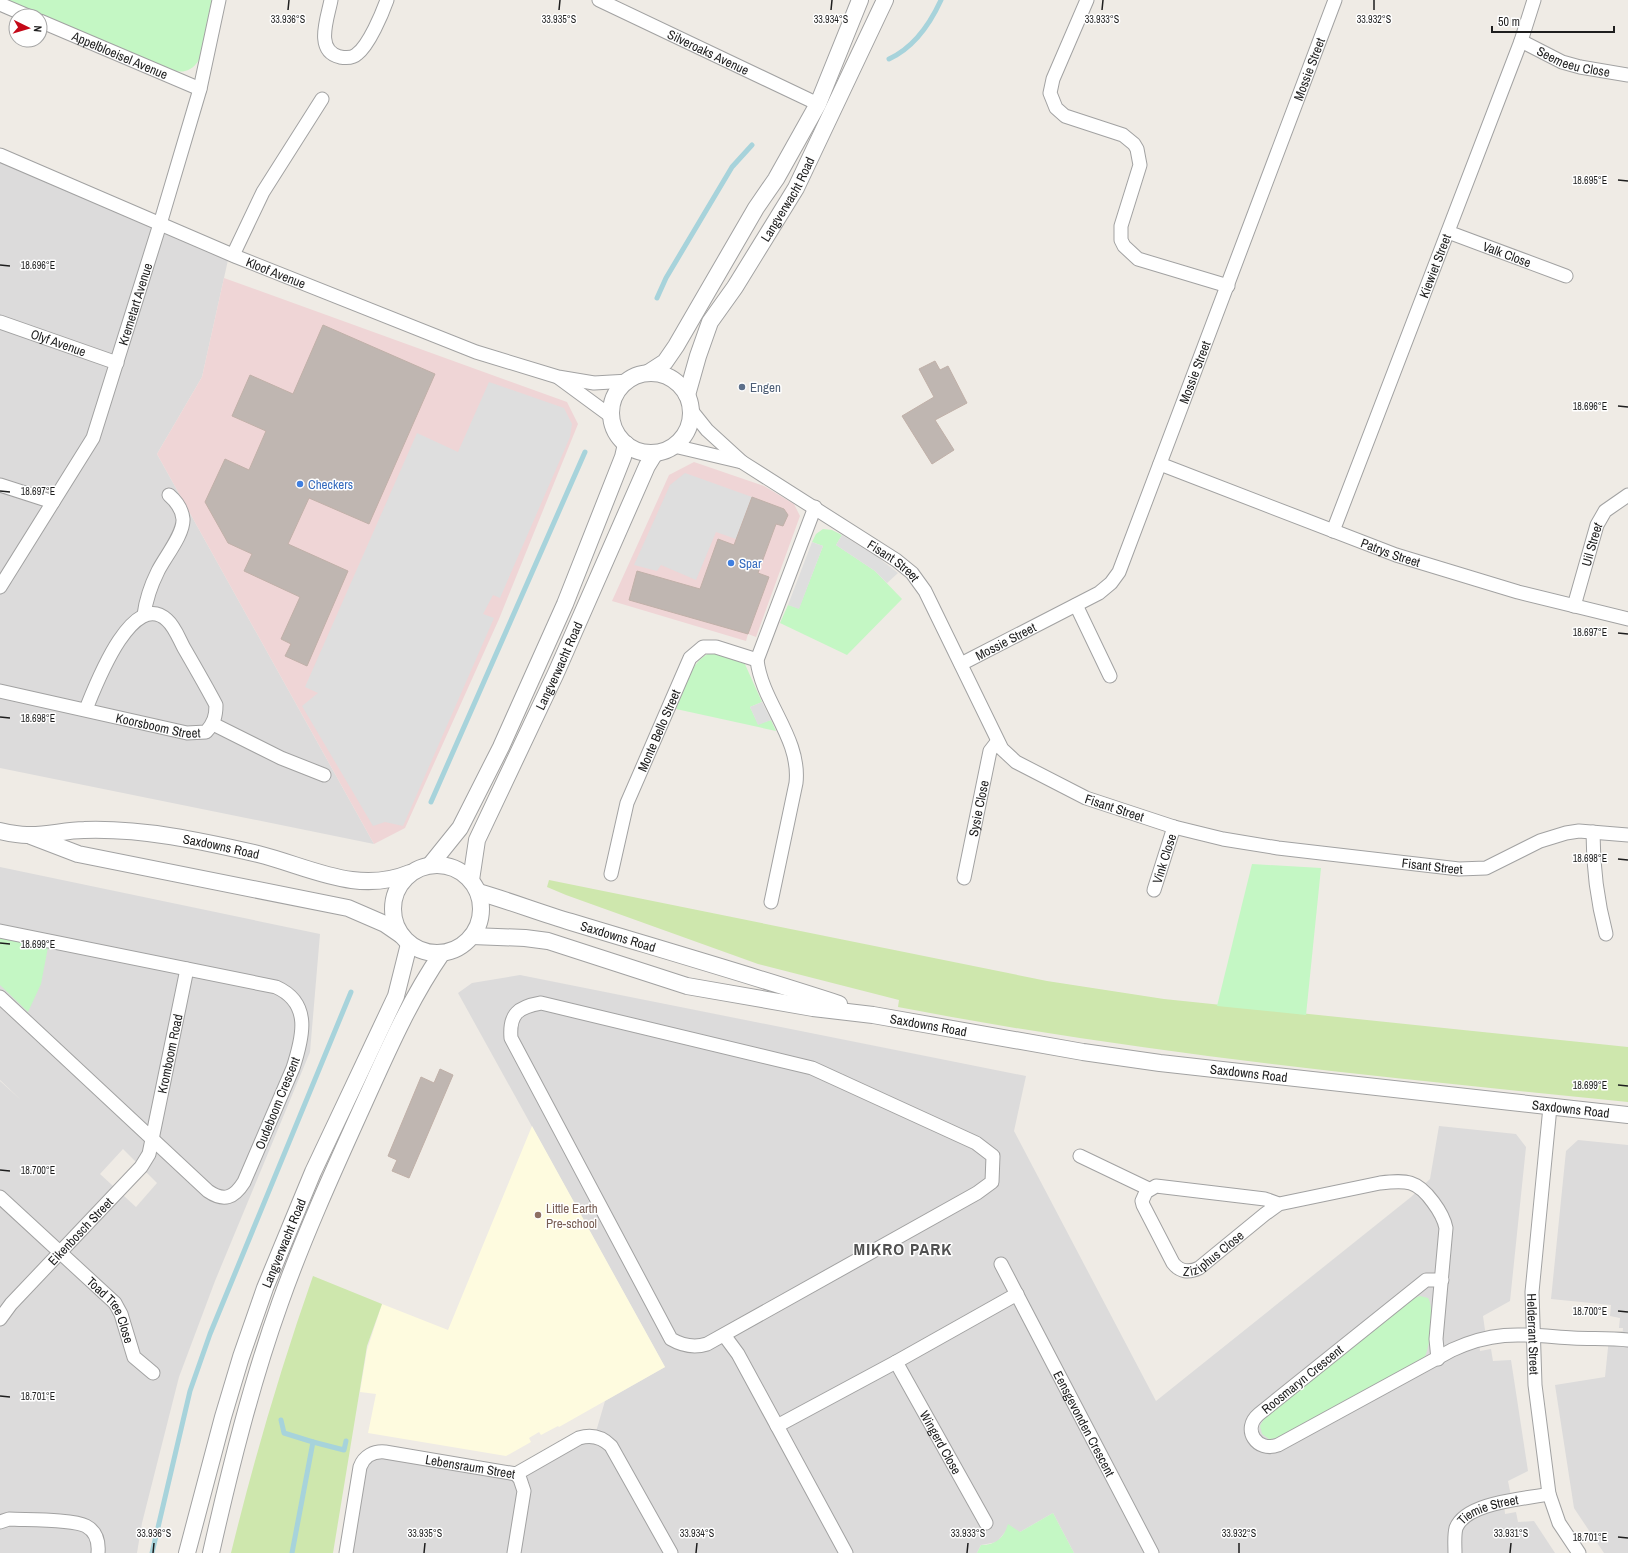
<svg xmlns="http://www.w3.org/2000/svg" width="1628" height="1553" viewBox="0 0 1628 1553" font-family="'Archivo Narrow',sans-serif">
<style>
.residential{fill:#dcdbdb;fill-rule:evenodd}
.commercial{fill:#efd5d6}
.education{fill:#fefbdf}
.grass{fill:#cee7ad}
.park{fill:#c4f7c4}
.parking{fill:#dedede}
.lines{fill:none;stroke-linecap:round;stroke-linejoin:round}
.stream{stroke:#a7d3db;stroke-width:5}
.building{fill:#bfb6b1;stroke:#c0b0a8}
.minor-casing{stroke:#a2a2a2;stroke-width:15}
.tertiary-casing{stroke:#a2a2a2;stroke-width:18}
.minor{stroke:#fff;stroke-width:13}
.tertiary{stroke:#fff;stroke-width:16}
.ticks{fill:none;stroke:#1e1e1e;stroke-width:1.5}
.service-dot{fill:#5c6f8a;stroke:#fff;stroke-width:1.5}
.shop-dot{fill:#3f7fe0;stroke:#fff;stroke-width:1.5}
.education-dot{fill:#8d6e63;stroke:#fff;stroke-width:1.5}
.labels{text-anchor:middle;stroke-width:3;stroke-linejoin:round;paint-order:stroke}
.street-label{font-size:13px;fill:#1e1e1e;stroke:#fff}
.service-label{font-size:13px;fill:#4e5e75;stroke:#fff;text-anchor:start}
.shop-label{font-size:13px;fill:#366cbe;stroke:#fff;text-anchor:start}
.education-label{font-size:13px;fill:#785e54;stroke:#fff;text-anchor:start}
.district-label{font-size:17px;font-weight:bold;letter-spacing:1px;fill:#515151;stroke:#fff}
.ticks-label{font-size:10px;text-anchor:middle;fill:#1e1e1e;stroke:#fff;stroke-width:3;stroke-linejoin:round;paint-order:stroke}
</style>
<rect width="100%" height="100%" fill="#efebe5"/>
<g class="residential">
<polygon points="0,155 230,251 202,377 157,454 374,844 0,768"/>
<path d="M0 867 320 934 310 1052 215 1281 179 1377 142 1523 137 1553H0V1081L21 1100 0 1080ZM123 1149 157 1183 136 1207 100 1174Z"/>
<polygon points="520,975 1026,1076 1014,1131 1156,1401 1411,1197 1430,1179 1439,1126 1516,1134 1526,1147 1510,1301 1483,1316 1486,1337 1479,1339 1480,1351 1491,1349 1493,1361 1511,1360 1528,1471 1508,1481 1512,1501 1504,1503 1505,1514 1516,1512 1518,1522 1534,1521 1555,1553 1074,1553 1053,1513 1020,1532 1006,1531 997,1542 981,1545 977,1553 345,1553 366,1456 516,1472 595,1435 605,1401 665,1367 458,993 472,983"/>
<polygon points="1578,1140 1628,1145 1628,1553 1604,1553 1574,1508 1555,1385 1605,1377 1609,1338 1622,1339 1623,1328 1619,1328 1620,1318 1610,1316 1611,1305 1551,1299 1566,1151"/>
</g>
<g class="commercial">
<polygon points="224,278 567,402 578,424 499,619 405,828 374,844 157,454 202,377"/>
<polygon points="694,462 764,486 794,504 800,516 756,637 748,634 746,641 612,601 669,475"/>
</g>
<polygon class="education" points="532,1126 665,1367 559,1427 558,1426 541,1435 539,1432 529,1438 531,1442 506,1456 368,1433 376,1394 360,1392 367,1350 382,1304 448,1330"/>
<g class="grass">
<path d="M549 880 1047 981 1164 999 1628 1047V1102C1383 1077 1140 1054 898 1007L899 1000 758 964 566 895 547 887Z"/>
<path d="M313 1276 382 1304 367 1346 333 1553H231C254 1459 281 1367 313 1276Z"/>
</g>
<g class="park">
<path d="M7 0H212L199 60C191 72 182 74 168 69Z"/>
<polygon points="823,529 832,530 842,535 836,545 875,571 902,599 847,655 780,623 788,605 799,608 823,546 812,542 816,534"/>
<path d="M710 653 719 654 744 662 762 702 750 707 758 724 771 720 776 731 676 709C684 690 690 661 710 653Z"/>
<polygon points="1252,864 1321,868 1306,1015 1217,1006"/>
<polygon points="0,937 48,947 41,984 28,1012 0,985"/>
<path d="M1420 1296 1428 1298C1435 1308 1430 1351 1423 1360L1277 1438 1269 1439 1262 1434 1260 1426 1264 1419 1412 1299Z"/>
<path d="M1053 1513 1074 1553H977L981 1545C996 1545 1004 1538 1008 1524L1020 1532Z"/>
</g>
<g class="parking">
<polygon points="489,382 564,408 572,424 570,437 500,598 493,595 483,614 494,618 403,826 385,822 373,826 302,706 318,693 305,687 417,433 458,452"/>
<polygon points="685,473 752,497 736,539 716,532 696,580 661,565 657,571 634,565 670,485"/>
<polygon points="842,535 876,556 898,573 887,583 875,571 836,545"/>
<polygon points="812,542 823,546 799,609 788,605"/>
<polygon points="762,702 771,720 758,725 750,707"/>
</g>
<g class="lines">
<g class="stream">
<path d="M889 59C913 48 930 24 941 0"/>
<polyline points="657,298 666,278 732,167 752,145"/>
<polyline points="431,802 585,452"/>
<polyline points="281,1420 284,1433 313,1442 292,1553"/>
<polyline points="313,1442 344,1450 346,1441"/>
<polyline points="152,1553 190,1391 210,1334 351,992"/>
</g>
</g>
<g class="building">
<polygon points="323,325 435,374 369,524 309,498 288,544 348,571 307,666 285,656 291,644 281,639 300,597 244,571 252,554 228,543 205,502 225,459 249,470 266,431 232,416 250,375 293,394"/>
<polygon points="935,361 940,370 948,366 967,403 935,420 954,450 932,464 902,416 934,397 919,369"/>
<polygon points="752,497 784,509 788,515 783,526 776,524 758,573 769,577 748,634 629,600 637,571 700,589 718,539 734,545"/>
<polygon points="440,1069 453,1075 409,1178 392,1171 397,1160 388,1156 421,1077 434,1083"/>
</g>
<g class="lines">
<defs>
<g id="minor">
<path d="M331 0C328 17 314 51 340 57 346 58 353 58 357 54 369 45 382 14 387 0"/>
<path id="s1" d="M599 0 818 104"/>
<polyline points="1087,0 1053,79 1050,93 1056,108 1065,116 1123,135 1134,144 1137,149 1140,165 1121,226 1121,240 1124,246 1138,259 1228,286"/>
<polyline points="0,4 28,16"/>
<path id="s2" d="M40 21 200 89"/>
<path id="s3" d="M1521 41 1562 62 1580 67 1628 75"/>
<path id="s4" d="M0 155 237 257 476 352 558 377 594 383 629 381"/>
<path id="s5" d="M1448 232 1566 276"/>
<polyline points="233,255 263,192 322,99"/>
<path id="s6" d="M0 322 117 363"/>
<polyline points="559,378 612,417"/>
<path id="s7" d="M691 410 707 430 742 462 896 560 912 573 925 591 1002 749 1016 762 1086 798 1174 827 1223 839 1278 848 1459 869 1486 868 1540 841 1566 833 1579 831 1628 835"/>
<polyline points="674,446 742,462"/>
<path id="s8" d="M1160 464 1396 555 1518 592 1628 619"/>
<polyline points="0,485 53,502"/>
<path id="s9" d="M1333 531 1521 41 1534 0"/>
<path id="s10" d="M0 587 93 438 160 224 200 89 219 0"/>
<polyline points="1076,605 1110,676"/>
<path id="s11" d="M1574 606 1597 525 1605 511 1628 495"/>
<path d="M144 615C146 599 151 585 158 571 165 557 184 534 183 519 182 509 176 501 169 495"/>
<path id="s12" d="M961 664 1099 593 1111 583 1119 572 1335 0"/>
<path id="s13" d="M0 691 187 733 206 732C214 723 216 716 216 705 206 686 195 667 184 648 179 639 175 627 167 620 132 588 95 687 86 709"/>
<polyline points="213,724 281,758 324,775"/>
<path d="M1593 832C1593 867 1597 900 1606 934"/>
<path id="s14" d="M611 874 627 803 690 658 703 647H716L757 660"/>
<path id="s15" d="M964 878 990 751 997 742"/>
<path id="s16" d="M1154 890 1174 827"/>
<path d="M771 902 796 783C801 738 762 703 757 660L815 507"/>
<path d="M0 931 276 987C312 1003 303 1037 293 1068L244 1182C234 1198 224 1202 208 1191L0 997"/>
<path d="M541 1003 812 1068 976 1143 993 1156 992 1182 977 1193 707 1344C694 1348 683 1346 671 1339L511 1038C509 1014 518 1007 541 1003Z"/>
<path id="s17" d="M1550 1107 1532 1292 1535 1385 1549 1494 1559 1523 1579 1553"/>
<polyline points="1080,1156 1149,1189"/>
<path id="s18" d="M0 1197 115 1303 121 1314 134 1357 153 1373"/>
<path id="s19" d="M1279 1204 1265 1199 1156 1186 1146 1192 1142 1201 1143 1205 1173 1263C1180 1272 1189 1273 1199 1268L1265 1214 1279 1204 1380 1183C1407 1180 1417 1180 1433 1202 1439 1210 1444 1218 1446 1228L1436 1339 1438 1359"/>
<path id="s20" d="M1001 1264 1152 1553"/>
<path d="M1442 1280H1426L1259 1414C1241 1429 1257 1453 1278 1445L1452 1350C1497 1329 1526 1335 1573 1338 1591 1339 1610 1338 1628 1340"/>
<path id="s21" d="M0 1319 11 1304 141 1167 149 1154 187 969"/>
<polyline points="724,1335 738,1354 846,1553"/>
<path id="s22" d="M896 1362 986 1523"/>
<polyline points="777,1426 896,1362 1017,1294"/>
<path d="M0 1522 9 1519C26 1520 73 1519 86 1526 97 1532 99 1542 98 1553"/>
<path id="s23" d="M346 1553 360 1467C364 1456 374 1451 385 1452L516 1474 579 1438C592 1434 602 1437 611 1446L671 1553"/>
<polyline points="514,1553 524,1491 520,1479 516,1474"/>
<path id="s24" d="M1455 1553C1455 1545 1454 1536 1456 1528 1466 1502 1525 1499 1549 1494"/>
</g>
<g id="tertiary">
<polyline points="648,373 665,362 676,346 756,208 776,179 818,104 860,0"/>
<circle cx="651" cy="413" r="40"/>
<path id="s25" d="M687 395 698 356 710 322 735 287 796 188 885 0"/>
<path id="s26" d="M0 831C9 833 18 835 27 835 46 836 65 830 84 830 142 828 202 841 258 854 310 867 357 895 410 873"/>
<polyline points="31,836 78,854 348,908 385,924 401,935"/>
<polyline points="431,864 460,828 501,747 565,604 623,457 626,444"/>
<circle cx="437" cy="909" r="44"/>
<path id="s27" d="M471 880 477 840 556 673 647 466 655 453"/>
<path id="s28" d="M478 892C510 901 540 913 571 922 660 949 750 975 839 1004"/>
<path id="s29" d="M472 936 525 938 548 941 687 986 813 1008 873 1015 1083 1052 1160 1063 1628 1115"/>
<path id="s30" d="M187 1553 223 1417 241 1357 265 1288 313 1172 396 996 409 944"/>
<path d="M211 1553C230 1469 251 1384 280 1303 303 1238 332 1174 360 1112 385 1057 408 1002 442 953"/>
</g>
</defs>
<use href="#minor" class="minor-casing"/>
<use href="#tertiary" class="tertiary-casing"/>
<use href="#minor" class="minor"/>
<use href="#tertiary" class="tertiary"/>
</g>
<path class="ticks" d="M288 10 289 0M559 10 560 0M831 10 832 0M1102 10 1103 0M1374 10V0M1618 180 1628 181M0 265 10 266M1618 406 1628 407M0 491 10 492M1618 633 1628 634M0 717 10 718M1618 859 1628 860M0 943 10 944M1618 1085 1628 1086M0 1170 10 1171M1618 1311 1628 1312M0 1396 10 1397M1618 1537 1628 1538M153 1553 154 1543M424 1553 425 1543M696 1553 697 1543M967 1553 968 1543M1239 1553V1543M1510 1553 1511 1543"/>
<circle class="service-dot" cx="742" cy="387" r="4"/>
<g class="shop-dot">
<circle cx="300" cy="484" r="4"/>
<circle cx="731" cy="563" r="4"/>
</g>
<circle class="education-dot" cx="538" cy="1215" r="4"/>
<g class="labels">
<g class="street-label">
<text dy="5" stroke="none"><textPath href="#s1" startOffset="121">Silveroaks Avenue</textPath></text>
<text dy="5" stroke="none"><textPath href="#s2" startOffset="87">Appelbloeisel Avenue</textPath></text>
<text dy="5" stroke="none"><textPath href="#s3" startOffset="57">Seemeeu Close</textPath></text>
<text dy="5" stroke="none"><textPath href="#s12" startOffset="722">Mossie Street</textPath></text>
<text dy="5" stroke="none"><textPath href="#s25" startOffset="222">Langverwacht Road</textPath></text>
<text dy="5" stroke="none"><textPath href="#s5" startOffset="63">Valk Close</textPath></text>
<text dy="5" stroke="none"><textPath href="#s9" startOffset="284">Kiewiet Street</textPath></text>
<text dy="5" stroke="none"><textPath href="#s4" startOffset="300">Kloof Avenue</textPath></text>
<text dy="5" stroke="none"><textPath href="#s10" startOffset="316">Kremetart Avenue</textPath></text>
<text dy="5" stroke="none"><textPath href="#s6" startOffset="62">Olyf Avenue</textPath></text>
<text dy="5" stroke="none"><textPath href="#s12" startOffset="398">Mossie Street</textPath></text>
<text dy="5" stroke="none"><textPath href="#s11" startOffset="64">Uil Street</textPath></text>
<text dy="5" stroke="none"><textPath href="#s8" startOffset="247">Patrys Street</textPath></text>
<text dy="5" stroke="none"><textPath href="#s7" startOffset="254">Fisant Street</textPath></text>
<text dy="5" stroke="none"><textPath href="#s12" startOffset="50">Mossie Street</textPath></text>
<text dy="5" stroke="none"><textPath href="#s27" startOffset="233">Langverwacht Road</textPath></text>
<text dy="5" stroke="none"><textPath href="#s13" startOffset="162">Koorsboom Street</textPath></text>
<text dy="5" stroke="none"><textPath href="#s14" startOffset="152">Monte Bello Street</textPath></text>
<text dy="5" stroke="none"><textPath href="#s7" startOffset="602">Fisant Street</textPath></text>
<text dy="5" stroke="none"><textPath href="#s15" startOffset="71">Sysie Close</textPath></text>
<text dy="5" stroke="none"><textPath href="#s26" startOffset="223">Saxdowns Road</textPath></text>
<text dy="5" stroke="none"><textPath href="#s16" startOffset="33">Vink Close</textPath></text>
<text dy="5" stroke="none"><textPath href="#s7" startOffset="926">Fisant Street</textPath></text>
<text dy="5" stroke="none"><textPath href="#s28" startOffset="147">Saxdowns Road</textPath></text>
<text dy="5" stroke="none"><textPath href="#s29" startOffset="467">Saxdowns Road</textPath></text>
<text dy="5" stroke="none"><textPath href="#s21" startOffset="325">Kromboom Road</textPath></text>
<text dy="5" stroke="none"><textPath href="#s29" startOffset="791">Saxdowns Road</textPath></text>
<text transform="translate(277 1103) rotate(-68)" y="5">Oudeboom Crescent</text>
<text dy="5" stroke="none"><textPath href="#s29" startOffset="1115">Saxdowns Road</textPath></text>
<text dy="5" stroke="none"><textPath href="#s21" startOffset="119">Eikenbosch Street</textPath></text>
<text dy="5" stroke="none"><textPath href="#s30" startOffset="325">Langverwacht Road</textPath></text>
<text dy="5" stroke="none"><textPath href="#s19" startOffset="264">Ziziphus Close</textPath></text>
<text dy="5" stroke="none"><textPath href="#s18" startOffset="160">Toad Tree Close</textPath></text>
<text dy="5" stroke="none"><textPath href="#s17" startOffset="228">Helderrant Street</textPath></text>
<text transform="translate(1302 1379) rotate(-39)" y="5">Roosmaryn Crescent</text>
<text dy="5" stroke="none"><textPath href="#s20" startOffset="180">Eensgevonden Crescent</textPath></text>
<text dy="5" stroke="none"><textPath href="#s22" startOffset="92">Wingerd Close</textPath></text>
<text dy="5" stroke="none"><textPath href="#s23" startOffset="205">Lebensraum Street</textPath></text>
<text dy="5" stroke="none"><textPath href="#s24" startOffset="64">Tiemie Street</textPath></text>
</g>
<g class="service-label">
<text x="750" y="392">Engen</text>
</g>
<g class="shop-label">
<text x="308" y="489">Checkers</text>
<text x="739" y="568">Spar</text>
</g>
<g class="education-label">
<text x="546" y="1213">Little Earth<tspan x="546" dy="15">Pre-school</tspan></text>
</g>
<g class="district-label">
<text x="903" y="1255">MIKRO PARK</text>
</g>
</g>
<g class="ticks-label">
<text x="288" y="23">33.936°S</text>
<text x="559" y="23">33.935°S</text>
<text x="831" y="23">33.934°S</text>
<text x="1102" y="23">33.933°S</text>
<text x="1374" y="23">33.932°S</text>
<text x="1590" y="184">18.695°E</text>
<text x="38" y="269">18.696°E</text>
<text x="1590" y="410">18.696°E</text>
<text x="38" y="495">18.697°E</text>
<text x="1590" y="636">18.697°E</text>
<text x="38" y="722">18.698°E</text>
<text x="1590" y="862">18.698°E</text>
<text x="38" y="948">18.699°E</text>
<text x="1590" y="1089">18.699°E</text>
<text x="38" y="1174">18.700°E</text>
<text x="1590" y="1315">18.700°E</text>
<text x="38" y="1400">18.701°E</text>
<text x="154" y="1537">33.936°S</text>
<text x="425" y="1537">33.935°S</text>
<text x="697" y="1537">33.934°S</text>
<text x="968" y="1537">33.933°S</text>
<text x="1239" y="1537">33.932°S</text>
<text x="1511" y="1537">33.931°S</text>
<text x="1590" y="1541">18.701°E</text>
</g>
<g transform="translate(28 28) rotate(95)"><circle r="19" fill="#ffffff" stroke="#a5a5a5"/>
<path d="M0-3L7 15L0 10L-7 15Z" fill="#c40918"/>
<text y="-6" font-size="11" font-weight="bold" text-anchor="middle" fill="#1e1e1e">N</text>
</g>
<path d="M1492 26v6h122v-6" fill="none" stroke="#1e1e1e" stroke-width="2"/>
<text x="1498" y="26" font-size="12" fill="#1e1e1e" stroke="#ffffff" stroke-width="3" paint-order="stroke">50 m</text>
</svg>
